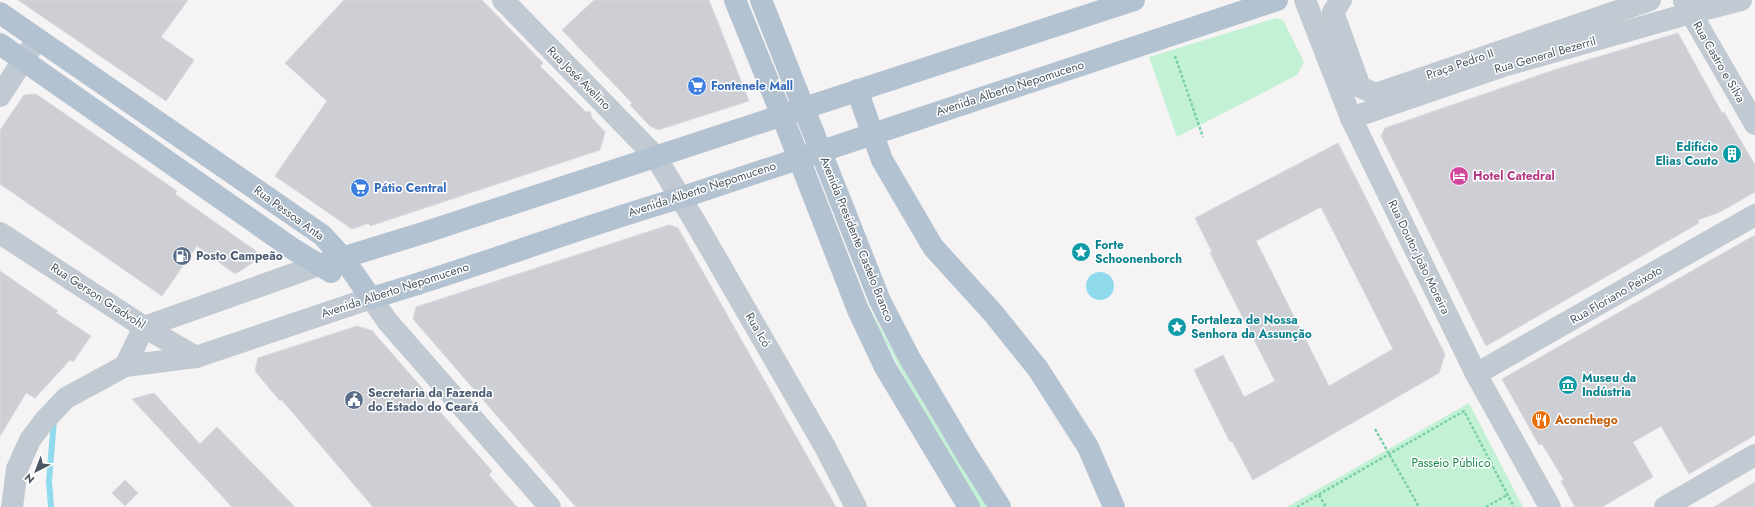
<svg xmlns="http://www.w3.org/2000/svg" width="1755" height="507" viewBox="0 0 1755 507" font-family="Jost,sans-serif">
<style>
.green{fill:#c3f1d5}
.water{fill:#90daee}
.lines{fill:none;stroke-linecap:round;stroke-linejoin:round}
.stream{stroke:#90daee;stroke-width:6}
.building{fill:#cdcfd5;stroke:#d7d9de;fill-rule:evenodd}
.path{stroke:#7ad0a6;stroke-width:2.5;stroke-dasharray:3 2;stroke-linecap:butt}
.minor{stroke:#c1cad2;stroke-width:22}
.major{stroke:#b3c2d1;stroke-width:22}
.labels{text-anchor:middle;stroke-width:3;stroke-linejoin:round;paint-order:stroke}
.street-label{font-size:12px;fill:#4a5661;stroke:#fff}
.shop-label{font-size:12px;font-weight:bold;fill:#366cbe;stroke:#fff;text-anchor:start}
.culture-label{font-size:12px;font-weight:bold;fill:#0d838f;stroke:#fff;text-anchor:start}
.hotel-label{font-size:12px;font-weight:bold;fill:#b23c85;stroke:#fff;text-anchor:start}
.service-label{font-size:12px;font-weight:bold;fill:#4e5e75;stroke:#fff;text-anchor:start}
.food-label{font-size:12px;font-weight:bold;fill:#c56008;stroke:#fff;text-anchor:start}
.park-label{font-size:12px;fill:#17864f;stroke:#fff}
</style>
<rect width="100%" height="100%" fill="#f5f3f3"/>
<g class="green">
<polygon points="1276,18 1283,20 1304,62 1297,75 1177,137 1149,57"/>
<path d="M867 303C905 373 944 441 988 507H980L946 454 865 304Z"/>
<polygon points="1469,403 1523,507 1287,507"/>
</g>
<circle class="water" cx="1100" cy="286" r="14"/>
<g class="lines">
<polyline class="stream" points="51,507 49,481 54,420"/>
</g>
<g class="building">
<polygon points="18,0 188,0 161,37 194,60 166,101"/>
<polygon points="344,0 482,0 543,63 540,66 586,112 590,111 592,118 605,132 600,150 370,226 369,223 352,229 275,176 327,101 285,63"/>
<polygon points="594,0 709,0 749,101 658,130 650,126 630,105 632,103 562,30"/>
<polygon points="1678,33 1722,113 1724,112 1755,165 1755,192 1720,212 1698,220 1699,223 1486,346 1381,136 1385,128 1557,69"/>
<polygon points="36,94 177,191 175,194 263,256 235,274 197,246 162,296 0,184 0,130 24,95"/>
<path d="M1338 143 1445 354 1439 373 1253 480 1232 441 1230 442 1194 370 1223 355 1244 397 1275 381 1210 253 1212 252 1195 218ZM1321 207 1393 349 1329 386 1256 241Z"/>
<polygon points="669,225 678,228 836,507 576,507 413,319 416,307"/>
<polygon points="1755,235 1755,435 1689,474 1661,426 1633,442 1653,477 1602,507 1575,507 1561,481 1564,480 1542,444 1539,445 1502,379"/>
<polygon points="0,271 58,311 56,313 91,336 73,362 70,360 35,398 26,393 0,436"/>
<polygon points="357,326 373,331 374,333 430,397 428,398 492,471 489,475 517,507 373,507 281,399 280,401 255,371 258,358"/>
<polygon points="154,393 200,444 217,427 295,507 232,507 132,399"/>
<polygon points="125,480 138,493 125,506 112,493"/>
<polygon points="1755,482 1755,507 1714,507"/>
</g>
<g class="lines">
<g class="path">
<polyline points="1175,56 1203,137"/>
<polyline points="1375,429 1419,507"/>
<polyline points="1319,495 1326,507"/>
<polyline points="1297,507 1464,411 1514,507"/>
<polyline points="1486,507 1507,495"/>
</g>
<g class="minor">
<polyline points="503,0 655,156 694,220 825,447 856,507"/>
<polyline points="1305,0 1351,118 1476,374 1550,507"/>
<polyline points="1341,0 1333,12 1360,87 1376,94 1650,0"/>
<polyline points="1684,1 1755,124"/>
<polyline points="0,96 37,39"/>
<polyline points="1351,118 1503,66 1691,13 1741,0"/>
<polyline points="0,233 144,327 196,357"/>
<polyline points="125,366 144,327 319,265"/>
<polyline points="1476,374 1755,215"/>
<polyline points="12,507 17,469 30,440 45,420 66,398 125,366 196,357 371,298 388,322 550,507"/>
<polyline points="1665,507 1755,455"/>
</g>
<g class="major">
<polyline points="735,0 785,123 858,310 885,367 969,507"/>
<polyline points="761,0 880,301 909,357 967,455 1000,507"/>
<polyline points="0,13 322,235 343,258 371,298"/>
<polyline points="0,44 293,249 331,272"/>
<polyline points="857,90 882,160 933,247 993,313 1038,369 1088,447 1114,507"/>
<polyline points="319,265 426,232 1134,0"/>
<path d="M371 298C475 268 576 228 680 198L1277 0"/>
</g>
</g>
<defs>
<symbol id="supermarket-disc" viewBox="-11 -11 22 22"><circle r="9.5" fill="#3f7fe0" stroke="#fff"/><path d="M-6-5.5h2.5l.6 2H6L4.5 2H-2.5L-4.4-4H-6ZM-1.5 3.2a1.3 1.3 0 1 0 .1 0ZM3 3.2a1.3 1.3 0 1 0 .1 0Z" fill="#fff"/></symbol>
<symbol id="building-disc" viewBox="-11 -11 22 22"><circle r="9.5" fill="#0f9aa8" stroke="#fff"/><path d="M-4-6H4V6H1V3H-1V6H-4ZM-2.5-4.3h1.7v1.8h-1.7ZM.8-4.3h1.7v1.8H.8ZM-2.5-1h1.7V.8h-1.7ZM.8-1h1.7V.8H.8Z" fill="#fff"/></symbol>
<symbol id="hotel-disc" viewBox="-11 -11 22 22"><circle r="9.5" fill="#d1479c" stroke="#fff"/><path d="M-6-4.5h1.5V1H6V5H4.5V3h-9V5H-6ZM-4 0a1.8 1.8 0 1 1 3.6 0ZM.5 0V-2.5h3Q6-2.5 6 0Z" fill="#fff"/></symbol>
<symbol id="sight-disc" viewBox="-11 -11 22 22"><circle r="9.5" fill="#0f9aa8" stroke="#fff"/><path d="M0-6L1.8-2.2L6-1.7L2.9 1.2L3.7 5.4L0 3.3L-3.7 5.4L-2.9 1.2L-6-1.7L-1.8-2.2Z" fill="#fff"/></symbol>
<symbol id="fuel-disc" viewBox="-11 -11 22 22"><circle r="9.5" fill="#5c6f8a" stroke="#fff"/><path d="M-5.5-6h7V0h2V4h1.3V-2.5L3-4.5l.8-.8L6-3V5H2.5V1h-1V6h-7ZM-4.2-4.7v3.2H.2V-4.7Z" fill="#fff"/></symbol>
<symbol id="museum-disc" viewBox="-11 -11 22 22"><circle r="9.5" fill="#0f9aa8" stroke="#fff"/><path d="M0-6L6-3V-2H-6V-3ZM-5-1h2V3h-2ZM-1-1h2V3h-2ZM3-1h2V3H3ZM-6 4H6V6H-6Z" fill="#fff"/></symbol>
<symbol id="civic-disc" viewBox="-11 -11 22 22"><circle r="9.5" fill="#5c6f8a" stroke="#fff"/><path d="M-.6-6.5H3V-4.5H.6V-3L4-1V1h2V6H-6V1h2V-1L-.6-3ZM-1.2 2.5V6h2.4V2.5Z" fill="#fff"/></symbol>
<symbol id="restaurant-disc" viewBox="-11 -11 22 22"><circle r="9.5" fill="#e8710a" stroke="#fff"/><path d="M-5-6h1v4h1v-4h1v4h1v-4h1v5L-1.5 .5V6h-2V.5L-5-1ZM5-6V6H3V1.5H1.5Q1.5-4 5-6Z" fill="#fff"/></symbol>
</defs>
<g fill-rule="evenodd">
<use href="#supermarket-disc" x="686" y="75" width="22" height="22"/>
<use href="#building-disc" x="1721" y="143" width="22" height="22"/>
<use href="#hotel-disc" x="1448" y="165" width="22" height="22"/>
<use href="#supermarket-disc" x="349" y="177" width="22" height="22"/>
<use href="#sight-disc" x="1070" y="241" width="22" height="22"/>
<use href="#fuel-disc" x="171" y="245" width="22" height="22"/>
<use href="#sight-disc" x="1166" y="316" width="22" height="22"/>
<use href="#museum-disc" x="1557" y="374" width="22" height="22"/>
<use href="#civic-disc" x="343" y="389" width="22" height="22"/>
<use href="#restaurant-disc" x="1530" y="409" width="22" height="22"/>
</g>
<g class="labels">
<g class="street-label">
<text transform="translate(1545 55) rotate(-16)" y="4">Rua General Bezerril</text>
<text transform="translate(1719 62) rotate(60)" y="4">Rua Castro e Silva</text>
<text transform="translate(1460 64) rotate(-19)" y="4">Praça Pedro II</text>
<text transform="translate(579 78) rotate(45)" y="4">Rua José Avelino</text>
<text transform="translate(1010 88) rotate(-18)" y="4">Avenida Alberto Nepomuceno</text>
<text transform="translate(702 189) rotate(-18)" y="4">Avenida Alberto Nepomuceno</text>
<text transform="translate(289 213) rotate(36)" y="4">Rua Pessoa Anta</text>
<text transform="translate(857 239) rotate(68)" y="4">Avenida Presidente Castelo Branco</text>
<text transform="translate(1419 257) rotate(64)" y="4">Rua Doutor João Moreira</text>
<text transform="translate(395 290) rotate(-18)" y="4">Avenida Alberto Nepomuceno</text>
<text transform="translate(1616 295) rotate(-30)" y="4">Rua Floriano Peixoto</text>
<text transform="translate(98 296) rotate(33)" y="4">Rua Gerson Gradvohl</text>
<text transform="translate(758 330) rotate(60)" y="4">Rua Icó</text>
</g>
<g class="shop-label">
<text x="711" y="90">Fontenele Mall</text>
<text x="374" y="192">Pátio Central</text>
</g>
<g class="culture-label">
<text x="1718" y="151" text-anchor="end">Edifício<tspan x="1718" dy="14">Elias Couto</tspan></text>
<text x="1095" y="249">Forte<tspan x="1095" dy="14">Schoonenborch</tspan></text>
<text x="1191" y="324">Fortaleza de Nossa<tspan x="1191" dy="14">Senhora da Assunção</tspan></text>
<text x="1582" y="382">Museu da<tspan x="1582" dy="14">Indústria</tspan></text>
</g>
<g class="hotel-label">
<text x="1473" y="180">Hotel Catedral</text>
</g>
<g class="service-label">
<text x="196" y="260">Posto Campeão</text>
<text x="368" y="397">Secretaria da Fazenda<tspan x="368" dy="14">do Estado do Ceará</tspan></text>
</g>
<g class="food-label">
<text x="1555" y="424">Aconchego</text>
</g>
<g class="park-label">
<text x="1451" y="467">Passeio Público</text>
</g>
</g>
<g transform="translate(36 471) rotate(222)" stroke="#ffffff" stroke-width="3" paint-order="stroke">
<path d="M0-3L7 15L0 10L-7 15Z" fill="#4a5661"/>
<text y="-6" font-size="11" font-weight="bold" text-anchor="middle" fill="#4a5661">N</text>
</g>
</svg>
